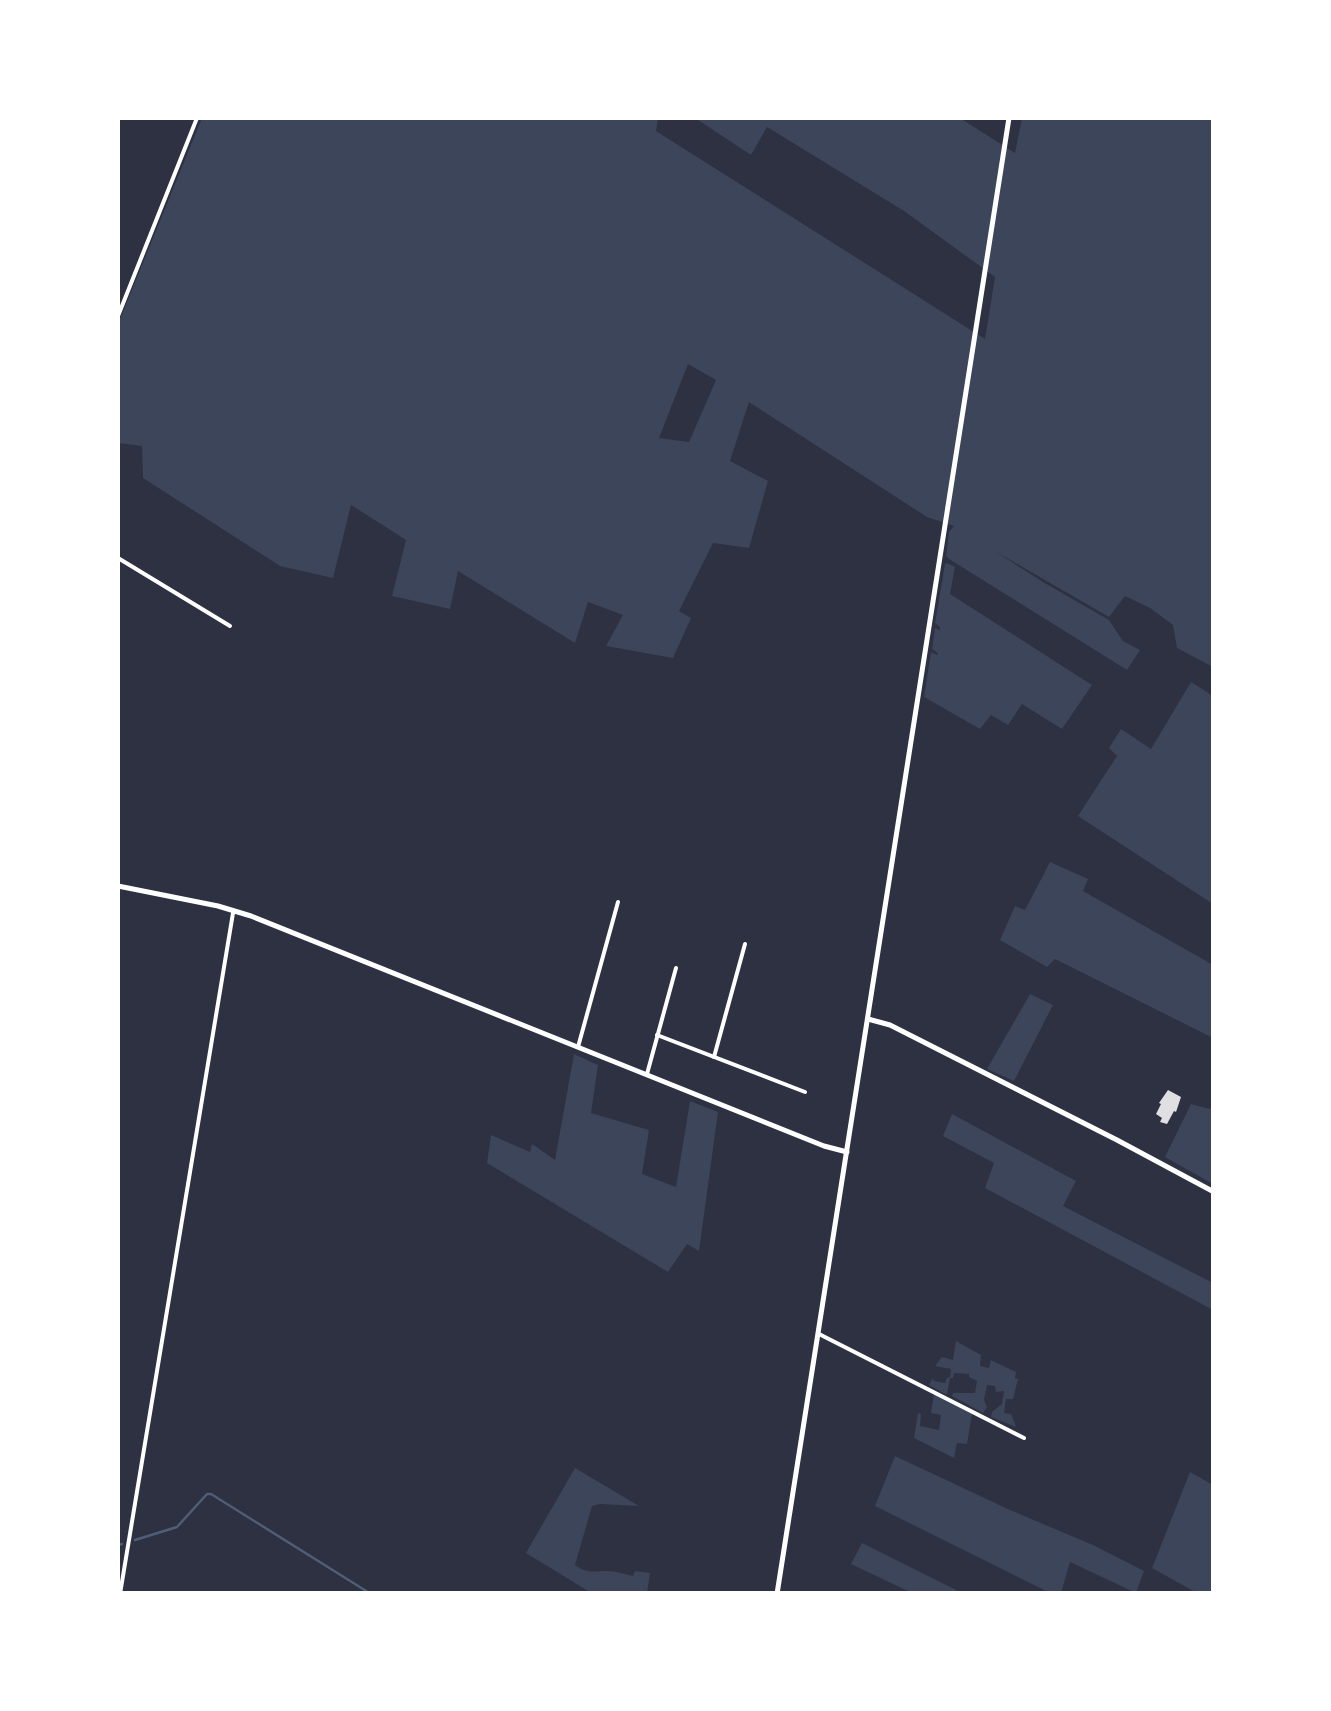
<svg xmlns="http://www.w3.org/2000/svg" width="1331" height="1711" viewBox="0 0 1331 1711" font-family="Literata,serif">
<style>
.green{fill:#3c4559;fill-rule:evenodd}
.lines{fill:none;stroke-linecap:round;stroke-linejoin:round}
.stream{stroke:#4f5d75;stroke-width:2.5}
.building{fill:#e0e0e3}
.minor{stroke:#fff;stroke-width:4}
.tertiary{stroke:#fff;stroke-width:5}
.secondary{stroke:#fff;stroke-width:5}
</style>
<rect width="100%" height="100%" fill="#2d3142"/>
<g class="green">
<path d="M202 118H658L656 131 985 339 995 277 904 211 767 127 751 155 695 118H960L1015 153 1022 118H1213V667L1177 648 1173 625 1150 608 1125 596 1109 617 993 550 1043 582 1109 620 1123 641 1140 650 1127 670 949 559 946 556 949 532 954 526 927 517 749 402 730 461 768 481 749 548 713 543 679 611 691 618 673 658 606 646 623 615 588 602 575 643 458 571 450 609 392 596 406 540 351 505 333 578 280 566 143 478 142 446 118 443V324ZM688 364 716 380 689 442 659 438Z"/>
<polygon points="947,563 955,567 950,594 1092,685 1062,729 1022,704 1008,725 991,715 980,729 924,697 931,652 937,655 938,653 932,649 935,628 940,630 940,627 935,623 945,564"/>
<polygon points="1191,682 1213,696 1213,904 1078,816 1117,756 1109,748 1121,729 1151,749"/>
<polygon points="1050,862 1088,879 1083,891 1213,965 1213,1038 1055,959 1047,967 1000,940 1015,906 1025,910"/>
<polygon points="1030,994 1053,1005 1014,1081 987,1069"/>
<polygon points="574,1054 598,1065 591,1113 649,1130 642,1174 676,1187 690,1101 718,1112 699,1251 687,1244 668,1272 487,1163 491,1135 530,1152 532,1144 555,1160"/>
<polygon points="1191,1104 1210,1109 1213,1104 1213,1184 1165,1157"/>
<polygon points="952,1114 1076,1181 1063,1206 1213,1283 1213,1310 985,1188 994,1163 943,1136"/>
<polygon points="956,1341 981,1355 980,1366 989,1368 991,1360 1016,1372 1015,1378 1018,1379 1013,1399 1006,1399 1004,1413 1011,1414 1016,1427 991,1417 992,1412 1002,1404 1004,1391 996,1392 995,1386 987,1385 984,1400 987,1407 983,1413 952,1396 953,1393 975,1393 977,1381 969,1377 969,1374 954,1373 953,1378 950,1378 947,1395 929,1385 933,1378 934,1381 945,1383 947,1378 950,1377 951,1369 935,1366 942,1357 953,1360"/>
<polygon points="934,1394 972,1414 967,1444 957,1443 954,1458 914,1438 918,1413 921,1414 920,1426 939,1430 941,1415 931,1413"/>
<polygon points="895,1456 1010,1510 1093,1545 1144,1571 1136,1593 1070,1562 1061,1593 1050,1593 875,1506"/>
<path d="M575 1468 639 1506 600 1504 592 1506 575 1565C587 1574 594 1571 607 1571 615 1571 625 1574 633 1576L635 1571 650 1573 647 1593H588V1591L526 1553Z"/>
<polygon points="1190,1472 1213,1485 1213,1593 1197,1593 1152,1568"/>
<polygon points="862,1543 962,1593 912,1593 851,1564"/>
</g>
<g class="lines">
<g class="stream">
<polyline points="135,1540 177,1527 207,1494 211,1494 371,1594"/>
<polyline points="118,1545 122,1544"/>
</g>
</g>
<polygon class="building" points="1168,1090 1181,1097 1176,1112 1174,1111 1167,1124 1160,1122 1162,1118 1156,1114 1161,1104 1159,1103"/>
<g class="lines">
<g class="minor">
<polyline points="118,316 197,118"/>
<polyline points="118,558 230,626"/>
<polyline points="657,1035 805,1092"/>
<polyline points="578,1047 618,902"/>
<polyline points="714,1057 745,944"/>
<polyline points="647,1074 676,968"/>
<polyline points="819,1334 1024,1438"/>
<polyline points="120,1594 233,913"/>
</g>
<g class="tertiary">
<polyline points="118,886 218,906 251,916 824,1146 847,1152"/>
<polyline points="868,1019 890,1025 1117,1140 1214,1192"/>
</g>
<polyline class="secondary" points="777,1594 1009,118"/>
</g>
<rect width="1331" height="1711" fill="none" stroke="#ffffff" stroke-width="240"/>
</svg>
